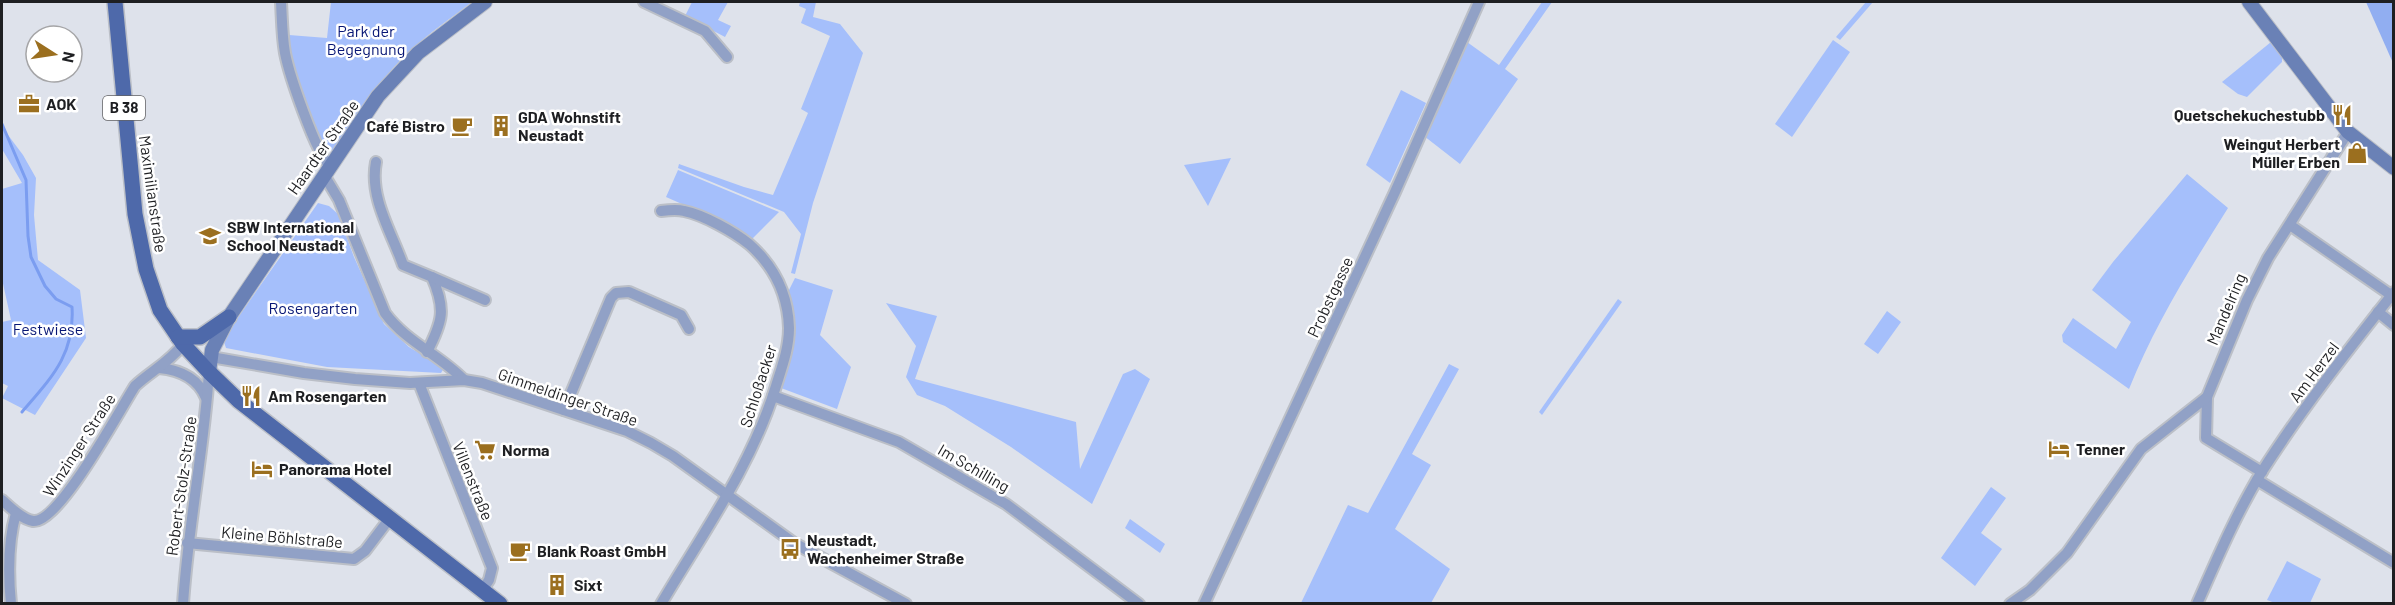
<svg xmlns="http://www.w3.org/2000/svg" width="2395" height="605" viewBox="0 0 2395 605" font-family="Barlow,sans-serif">
<style>
.green{fill:#a5bffb}
.forest{fill:#91aef1}
.lines{fill:none;stroke-linecap:round;stroke-linejoin:round}
.stream{stroke:#7b9df0;stroke-width:3}
.street-casing{stroke:#bbbfc7;stroke-width:14}
.secondary-casing{stroke:#bbbfc7;stroke-width:16}
.primary-casing{stroke:#bbbfc7;stroke-width:18}
.street{stroke:#91a1c6;stroke-width:10}
.secondary{stroke:#6a81b6;stroke-width:14}
.primary{stroke:#4e69aa;stroke-width:15}
.labels{text-anchor:middle;stroke-width:5;stroke-linejoin:round;paint-order:stroke}
.shield{fill:#fff;stroke:#626264;stroke-width:1.5}
.shield-label{font-size:15px;font-weight:bold;fill:#1e1f22}
.park-label{font-size:16px;fill:#071675;stroke:#fff}
.poi-label{font-size:16px;font-weight:bold;fill:#1e1f22;stroke:#fff;text-anchor:start}
.street-label{font-size:16px;fill:#1e1f22;stroke:#fff}
</style>
<rect width="100%" height="100%" fill="#dee2eb"/>
<g class="green">
<path d="M331 2H472C451 18 429 33 410 51 379 79 357 117 333 150L323 149 294 67 287 38 289 35 327 38Z"/>
<polygon points="692,2 728,2 718,20 731,26 725,37 685,16"/>
<polygon points="800,2 816,2 813,17 840,24 863,53 813,203 795,274 791,273 801,234 784,212 678,168 679,164 744,187 773,195 808,113 801,109 830,36 801,23 806,9 799,6"/>
<polygon points="1542,2 1552,2 1505,69 1518,79 1460,164 1424,136 1467,42 1499,65"/>
<polygon points="1866,2 1873,2 1840,40 1836,37"/>
<polygon points="1833,40 1850,52 1792,137 1775,124"/>
<polygon points="2271,42 2282,55 2282,62 2247,97 2238,94 2222,82"/>
<polygon points="1401,90 1426,103 1390,183 1366,165"/>
<polygon points="2,127 23,155 36,178 34,215 38,260 80,290 86,338 35,415 2,398 8,386 2,383 2,322 11,320 2,279 2,189 22,183 2,149"/>
<polygon points="1231,158 1208,206 1184,165"/>
<polygon points="678,170 779,212 751,240 732,226 666,197"/>
<path d="M2187 174 2228 208C2191 267 2155 324 2129 389L2063 342 2062 335 2073 318 2116 349 2131 322 2092 290 2113 262Z"/>
<polygon points="318,203 329,206 338,214 354,257 384,324 409,347 444,368 441,373 327,367 226,348 223,339"/>
<path d="M795 278 833 290 820 335 851 367 837 409 781 388C793 349 800 333 788 292Z"/>
<polygon points="1618,299 1622,302 1542,415 1539,412"/>
<polygon points="886,303 937,316 915,379 1076,422 1080,469 1123,374 1135,369 1150,379 1092,504 1011,447 945,406 917,395 906,377 916,346"/>
<polygon points="1887,311 1901,322 1878,354 1864,344"/>
<polygon points="1449,364 1459,369 1412,454 1431,465 1395,529 1450,569 1431,603 1301,603 1348,505 1368,513"/>
<polygon points="1991,487 2006,498 1981,533 2002,549 1975,586 1941,558"/>
<polygon points="1130,519 1165,544 1160,553 1125,528"/>
<polygon points="2287,561 2321,579 2310,603 2275,603 2267,600"/>
</g>
<polygon class="forest" points="2366,2 2393,2 2393,63"/>
<g class="lines">
<path class="stream" d="M2 124 26 180 28 236 31 257 45 286 56 299 72 307C75 355 51 378 22 412"/>
<defs>
<g id="street">
<path d="M281 2C282 19 282 36 285 53 289 74 316 154 330 166"/>
<polyline points="644,2 705,31 727,57"/>
<path d="M376 162C369 198 392 233 403 265L432 277C446 309 443 321 427 352"/>
<path d="M324 175 339 200 385 313C406 342 440 355 464 380"/>
<polyline points="2290,225 2391,295"/>
<polyline points="432,277 485,300"/>
<polyline points="2378,312 2394,325"/>
<polyline points="211,357 304,373 355,379 410,383 464,380 482,383 627,431 651,443 673,456 794,543 906,604"/>
<path d="M159 368C180 370 198 378 206 398"/>
<polyline points="419,383 492,568 489,580 483,589"/>
<polyline points="773,396 899,442 1006,504 1139,604"/>
<polyline points="2207,397 2206,438 2262,472"/>
<polyline points="564,410 611,298 616,293 629,292 681,315 689,329"/>
<polyline points="2257,480 2394,563"/>
<path d="M2 500C10 507 21 519 33 521 59 524 120 409 135 386 151 371 170 362 183 344"/>
<polyline points="187,543 354,559 365,551 390,518"/>
<path d="M11 604C8 574 8 542 16 513"/>
<path d="M183 604C188 526 204 450 209 372"/>
<path d="M661 604C703 533 752 465 776 386 782 367 789 348 789 328 788 295 774 266 749 244 734 232 704 215 684 211 677 209 669 210 661 211"/>
<polyline points="1204,604 1395,192 1479,2"/>
<polyline points="2010,604 2030,590 2067,553 2141,449 2207,397 2247,300 2268,258 2348,132"/>
<path d="M2197 604C2217 559 2236 514 2261 473 2301 410 2348 350 2394 292"/>
</g>
<g id="secondary">
<polyline points="2249,2 2348,132 2394,168"/>
<polyline points="209,372 212,350 229,317 378,96 418,53 485,2"/>
</g>
<g id="primary">
<polyline points="115,2 135,214 146,269 160,310 183,344 209,372 239,401 500,604"/>
<polyline points="178,337 200,337 229,317"/>
</g>
</defs>
<use href="#street" class="street-casing"/>
<use href="#secondary" class="secondary-casing"/>
<use href="#primary" class="primary-casing"/>
<use href="#street" class="street"/>
<use href="#secondary" class="secondary"/>
<use href="#primary" class="primary"/>
</g>
<defs>
<symbol id="office-bare" viewBox="-9 -9 18 18"><path d="M-6-3h4V-5.5h4V-3h4V5H-6ZM-1-4.5V-3h2v-1.5ZM-6 0V1H6V0Z" fill="#9b6f1f" stroke="#fff" stroke-width="2.5" paint-order="stroke"/></symbol>
<symbol id="restaurant-bare" viewBox="-9 -9 18 18"><path d="M-5-6h1v4h1v-4h1v4h1v-4h1v5L-1.5 .5V6h-2V.5L-5-1ZM5-6V6H3V1.5H1.5Q1.5-4 5-6Z" fill="#9b6f1f" stroke="#fff" stroke-width="2.5" paint-order="stroke"/></symbol>
<symbol id="cafe-bare" viewBox="-9 -9 18 18"><path d="M-5.5-4.5H6V0H3Q3 3.5 0 3.5H-2.5Q-5.5 3.5-5.5 0ZM3-3.2v2h1.7v-2ZM-6 4.5H4V6H-6Z" fill="#9b6f1f" stroke="#fff" stroke-width="2.5" paint-order="stroke"/></symbol>
<symbol id="building-bare" viewBox="-9 -9 18 18"><path d="M-4-6H4V6H1V3H-1V6H-4ZM-2.5-4.3h1.7v1.8h-1.7ZM.8-4.3h1.7v1.8H.8ZM-2.5-1h1.7V.8h-1.7ZM.8-1h1.7V.8H.8Z" fill="#9b6f1f" stroke="#fff" stroke-width="2.5" paint-order="stroke"/></symbol>
<symbol id="shop-bare" viewBox="-9 -9 18 18"><path d="M-5-2.5h2.3a2.7 3.5 0 0 1 5.4 0H5L5.5 6h-11ZM-1.5-2.5h3a1.5 2.3 0 0 0-3 0Z" fill="#9b6f1f" stroke="#fff" stroke-width="2.5" paint-order="stroke"/></symbol>
<symbol id="school-bare" viewBox="-9 -9 18 18"><path d="M0-5L7-2L0 1L-7-2ZM-4 1L0 2.5L4 1V4Q0 6-4 4Z" fill="#9b6f1f" stroke="#fff" stroke-width="2.5" paint-order="stroke"/></symbol>
<symbol id="hotel-bare" viewBox="-9 -9 18 18"><path d="M-6-4.5h1.5V1H6V5H4.5V3h-9V5H-6ZM-4 0a1.8 1.8 0 1 1 3.6 0ZM.5 0V-2.5h3Q6-2.5 6 0Z" fill="#9b6f1f" stroke="#fff" stroke-width="2.5" paint-order="stroke"/></symbol>
<symbol id="supermarket-bare" viewBox="-9 -9 18 18"><path d="M-6-5.5h2.5l.6 2H6L4.5 2H-2.5L-4.4-4H-6ZM-1.5 3.2a1.3 1.3 0 1 0 .1 0ZM3 3.2a1.3 1.3 0 1 0 .1 0Z" fill="#9b6f1f" stroke="#fff" stroke-width="2.5" paint-order="stroke"/></symbol>
<symbol id="bus-bare" viewBox="-9 -9 18 18"><path d="M-5-6H5V4H4V6H2V4H-2V6H-4V4H-5ZM-3.5-4V0h7V-4ZM-3.5 1.2v1.5H-2V1.2ZM2 1.2v1.5H3.5V1.2Z" fill="#9b6f1f" stroke="#fff" stroke-width="2.5" paint-order="stroke"/></symbol>
</defs>
<g fill-rule="evenodd">
<use href="#office-bare" x="14" y="89" width="30" height="30"/>
<use href="#restaurant-bare" x="2327" y="100" width="30" height="30"/>
<use href="#cafe-bare" x="447" y="111" width="30" height="30"/>
<use href="#building-bare" x="486" y="111" width="30" height="30"/>
<use href="#shop-bare" x="2342" y="138" width="30" height="30"/>
<use href="#school-bare" x="195" y="221" width="30" height="30"/>
<use href="#restaurant-bare" x="236" y="381" width="30" height="30"/>
<use href="#hotel-bare" x="2044" y="434" width="30" height="30"/>
<use href="#supermarket-bare" x="470" y="435" width="30" height="30"/>
<use href="#hotel-bare" x="247" y="454" width="30" height="30"/>
<use href="#bus-bare" x="775" y="534" width="30" height="30"/>
<use href="#cafe-bare" x="505" y="536" width="30" height="30"/>
<use href="#building-bare" x="542" y="570" width="30" height="30"/>
</g>
<g class="labels">
<rect class="shield" x="103" y="96" width="42" height="24" rx="4.5"/>
<g class="shield-label">
<text x="124" y="113">B 38</text>
</g>
<g class="park-label">
<text x="366" y="37">Park der<tspan x="366" dy="18">Begegnung</tspan></text>
<text x="313" y="314">Rosengarten</text>
<text x="48" y="335">Festwiese</text>
</g>
<g class="poi-label">
<text x="46" y="110">AOK</text>
<text x="2325" y="121" text-anchor="end">Quetschekuchestubb</text>
<text x="518" y="123">GDA Wohnstift<tspan x="518" dy="18">Neustadt</tspan></text>
<text x="445" y="132" text-anchor="end">Café Bistro</text>
<text x="2340" y="150" text-anchor="end">Weingut Herbert<tspan x="2340" dy="18">Müller Erben</tspan></text>
<text x="227" y="233">SBW International<tspan x="227" dy="18">School Neustadt</tspan></text>
<text x="268" y="402">Am Rosengarten</text>
<text x="2076" y="455">Tenner</text>
<text x="502" y="456">Norma</text>
<text x="279" y="475">Panorama Hotel</text>
<text x="807" y="546">Neustadt,<tspan x="807" dy="18">Wachenheimer Straße</tspan></text>
<text x="537" y="557">Blank Roast GmbH</text>
<text x="574" y="591">Sixt</text>
</g>
<g class="street-label">
<text transform="translate(323 147) rotate(-55)" y="6">Haardter Straße</text>
<text transform="translate(153 194) rotate(82)" y="6">Maximilianstraße</text>
<text transform="translate(1330 297) rotate(-65)" y="6">Probstgasse</text>
<text transform="translate(2226 309) rotate(-67)" y="6">Mandelring</text>
<text transform="translate(2314 372) rotate(-53)" y="6">Am Herzel</text>
<text transform="translate(758 386) rotate(-72)" y="6">Schloßacker</text>
<text transform="translate(568 397) rotate(19)" y="6">Gimmeldinger Straße</text>
<text transform="translate(79 445) rotate(-57)" y="6">Winzinger Straße</text>
<text transform="translate(974 468) rotate(30)" y="6">Im Schilling</text>
<text transform="translate(473 481) rotate(68)" y="6">Villenstraße</text>
<text transform="translate(181 486) rotate(-82)" y="6">Robert-Stolz-Straße</text>
<text transform="translate(282 537) rotate(5)" y="6">Kleine Böhlstraße</text>
</g>
</g>
<rect width="2395" height="605" fill="none" stroke="#1e1f22" stroke-width="6"/>
<g transform="translate(54 54) rotate(102)"><circle r="28" fill="#ffffff" stroke="#a5a5a7" stroke-width="1.5"/>
<path d="M0-4.5L10 22L0 15L-10 22Z" fill="#9b6f1f"/>
<text y="-9" font-size="16" font-weight="bold" text-anchor="middle" fill="#1e1f22">N</text>
</g>
</svg>
